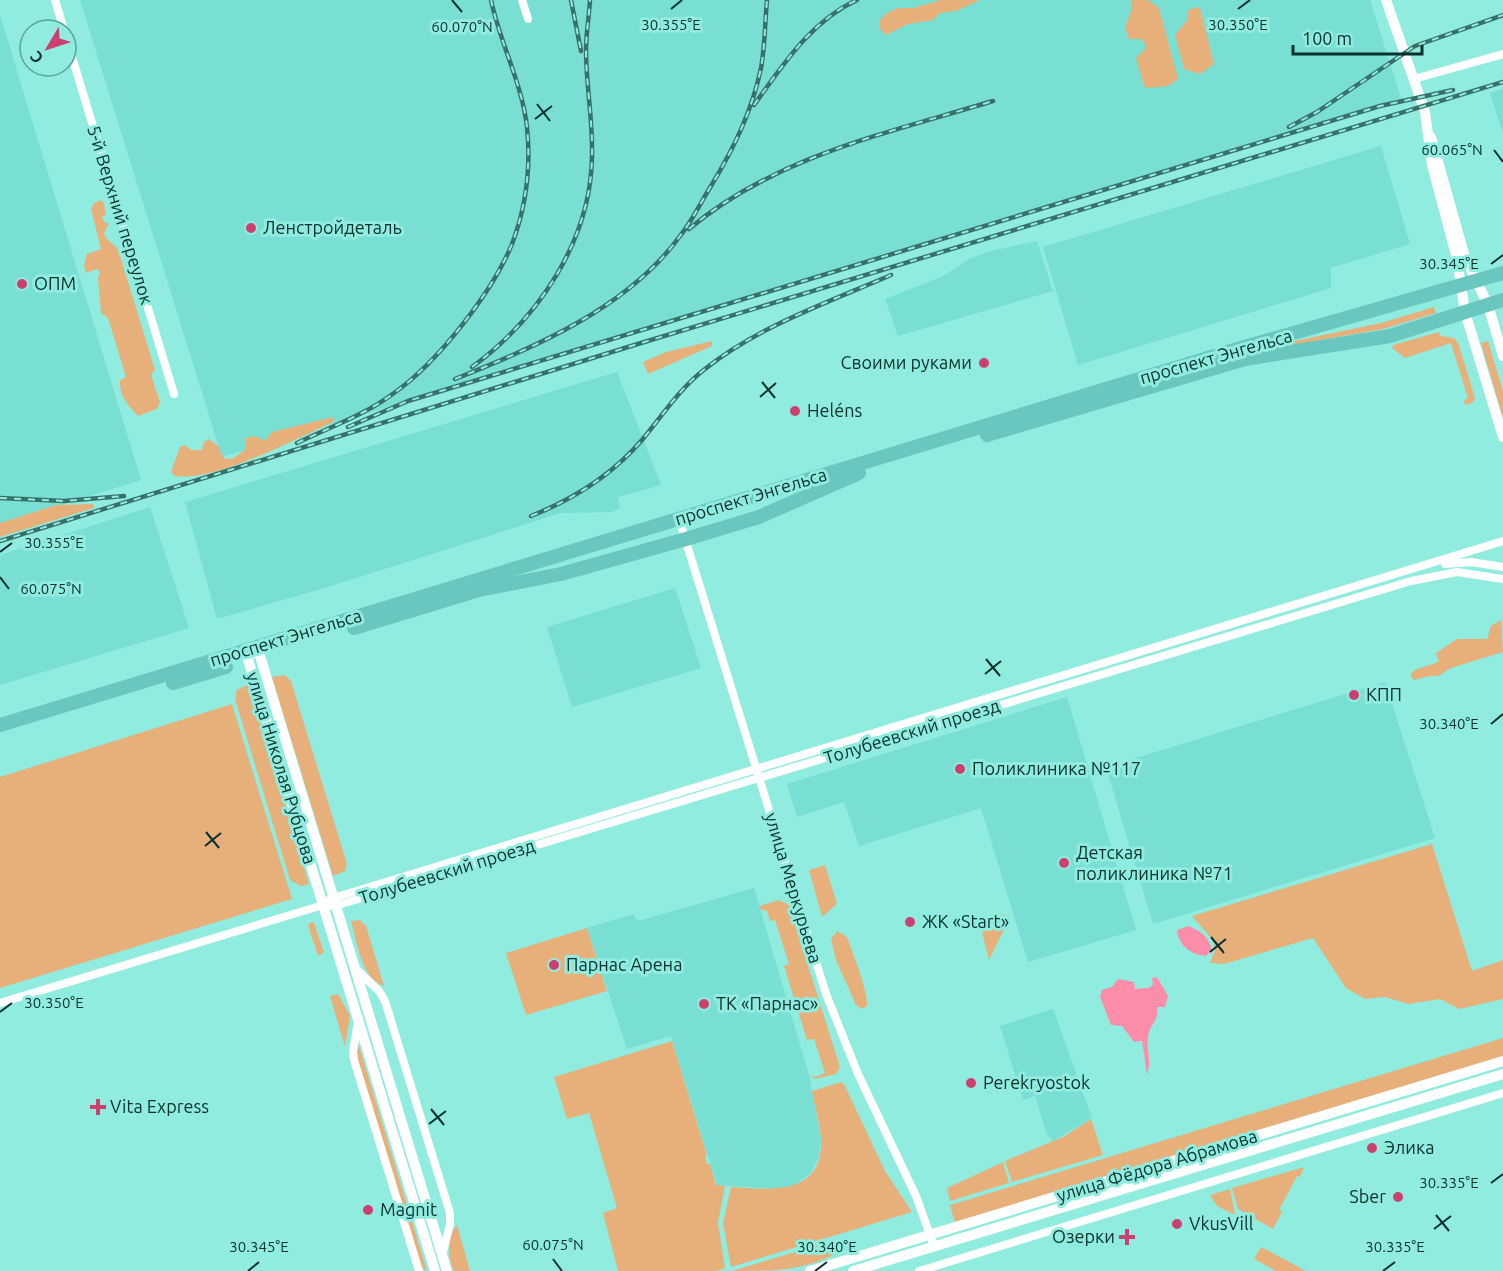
<svg xmlns="http://www.w3.org/2000/svg" width="1503" height="1271" viewBox="0 0 1503 1271" font-family="Ubuntu,sans-serif">
<style>
.built{fill:#79dfd2}
.green{fill:#e7b07b}
.water{fill:#fe8daa}
.lines{fill:none;stroke-linecap:round;stroke-linejoin:round}
.minor{stroke:#fff;stroke-width:8}
.tertiary{stroke:#fff;stroke-width:10}
.primary{stroke:#6ac7bf;stroke-width:14}
.rail-casing{stroke:#37716a;stroke-width:4.5}
.rail{stroke:#90ecdf;stroke-width:2;stroke-dasharray:7;stroke-linecap:butt}
.ticks{fill:none;stroke:#08312d;stroke-width:2}
.poi-dot{fill:#cd406e;stroke:#90ecdf;stroke-width:2}
.labels{text-anchor:middle;stroke-width:6;stroke-linejoin:round;paint-order:stroke}
.street-label{font-size:18px;fill:#08312d;stroke:#90ecdf}
.poi-label{font-size:18px;fill:#08312d;stroke:#90ecdf;text-anchor:start}
.ticks-label{font-size:15px;text-anchor:middle;fill:#08312d;stroke:#90ecdf;stroke-width:6;stroke-linejoin:round;paint-order:stroke}
</style>
<rect width="100%" height="100%" fill="#90ecdf"/>
<g class="built">
<polygon points="80,0 1370,0 1402,101 222,457"/>
<polygon points="0,15 141,480 0,524"/>
<polygon points="1503,89 1503,133 1490,93"/>
<polygon points="1381,146 1410,244 1331,268 1331,288 1078,365 1043,247"/>
<polygon points="1037,241 1053,291 898,336 885,299 943,276 969,259 991,251"/>
<polygon points="617,372 661,485 618,497 620,508 612,512 561,513 328,587 217,619 185,502"/>
<polygon points="150,507 189,628 0,685 0,555"/>
<polygon points="675,588 701,668 572,707 547,627"/>
<polygon points="1385,682 1435,838 1153,924 1106,767"/>
<polygon points="1067,697 1136,930 1028,962 981,808 859,846 844,802 797,817 787,784"/>
<polygon points="754,888 809,1075 821,1138 819,1157 810,1174 794,1185 777,1189 717,1185 671,1036 627,1049 587,928 633,914 638,921"/>
<polygon points="1053,1009 1092,1118 1053,1141 1047,1135 1035,1096 1023,1100 1000,1026"/>
</g>
<g class="green">
<polygon points="941,0 980,0 956,11 940,13 933,20 908,24 886,35 880,29 879,21 887,13 898,8 913,8"/>
<polygon points="1132,0 1148,0 1159,8 1178,79 1168,86 1148,88 1144,86 1136,58 1145,49 1146,45 1141,39 1129,39 1125,27 1131,12"/>
<polygon points="1195,7 1200,8 1214,64 1200,74 1184,69 1175,35 1188,19 1188,11"/>
<path d="M101 200 104 203 106 215 102 216 104 222 109 224 104 233 106 238 118 249 155 370 151 375 160 402 157 409 138 416C128 405 119 396 120 380L126 377 108 318 101 313 98 278 100 272 97 269 86 273 84 265 87 254 101 249 91 209 94 203Z"/>
<polygon points="1434,307 1436,313 1383,329 1286,346 1285,343 1381,323"/>
<polygon points="1439,332 1440,336 1454,338 1458,343 1475,398 1472,403 1465,405 1464,400 1468,398 1451,343 1405,358 1392,348 1393,345"/>
<polygon points="712,341 712,346 648,374 643,362 666,352"/>
<polygon points="1488,341 1503,391 1503,418 1481,343"/>
<path d="M333 417V422C296 439 213 483 175 476L171 472 180 447 185 445 191 450H202L204 442 209 439 219 447 221 454 225 459 234 458 246 449V438L255 436 265 441 272 432Z"/>
<polygon points="93,504 94,508 0,537 0,523 56,505"/>
<path d="M1501 620 1503 652 1451 668 1438 676H1430L1414 680 1411 677V673C1419 666 1429 667 1439 661L1436 653 1457 639H1487L1491 626Z"/>
<polygon points="285,675 291,681 347,864 345,871 333,876 272,677"/>
<polygon points="249,684 309,884 301,886 290,880 235,699 237,690"/>
<polygon points="232,704 292,899 0,988 0,777"/>
<polygon points="1432,844 1472,971 1503,960 1503,999 1459,1009 1440,999 1408,1004 1385,997 1365,999 1346,988 1313,938 1224,964 1210,963 1215,950 1213,940 1192,916"/>
<polygon points="825,865 837,904 822,917 809,870"/>
<polygon points="779,900 789,905 840,1067 836,1074 815,1079 810,1074 815,1077 825,1073 814,1039 807,1040 784,966 789,964 775,920 770,921 767,911 759,909 760,906"/>
<polygon points="1001,914 1010,917 989,960 982,932 993,928"/>
<path d="M360 920 366 926 384 986C361 979 357 941 351 921Z"/>
<polygon points="311,922 314,923 324,952 318,956 308,925"/>
<polygon points="587,928 607,991 526,1015 506,953"/>
<path d="M837 931 847 937C852 951 869 994 867 1006L862 1009 856 1005 836 960 831 939Z"/>
<polygon points="338,994 350,1016 345,1047 330,996"/>
<polygon points="1503,1038 1503,1057 955,1223 950,1205"/>
<polygon points="672,1041 707,1155 705,1156 707,1164 710,1164 716,1185 725,1186 718,1222 725,1268 716,1271 618,1271 603,1213 617,1208 589,1113 567,1119 554,1077"/>
<polygon points="358,1045 359,1046 427,1271 421,1266 357,1057"/>
<path d="M841 1082 844 1084 885 1171 912 1212 731 1267 723 1223 731 1187C766 1189 818 1197 821 1147 822 1129 815 1109 812 1091Z"/>
<polygon points="1091,1119 1103,1155 1012,1182 1005,1161 1063,1137"/>
<polygon points="1003,1162 1009,1183 950,1201 947,1188"/>
<polygon points="1304,1167 1300,1177 1297,1176 1279,1210 1282,1212 1273,1229 1238,1209 1232,1188"/>
<polygon points="1230,1189 1235,1215 1217,1206 1210,1195"/>
<path d="M457 1225 470 1271H454C447 1258 447 1235 457 1225Z"/>
<path d="M834 1240 838 1253C802 1271 773 1271 732 1271Z"/>
<polygon points="1261,1247 1306,1271 1276,1271 1254,1259"/>
</g>
<g class="water">
<path d="M1189 926C1202 932 1209 937 1212 951L1205 956C1190 954 1179 946 1177 930Z"/>
<path d="M1157 977 1168 996 1165 1007H1157C1159 1023 1149 1024 1148 1037 1146 1052 1152 1058 1147 1075L1142 1041 1134 1042 1122 1026 1111 1025 1100 997 1102 990 1112 987 1118 979 1134 982 1135 989 1148 988 1153 985 1152 978Z"/>
</g>
<g class="lines">
<g class="minor">
<polyline points="55,0 64,30"/>
<polyline points="522,0 528,19"/>
<polyline points="66,37 174,394"/>
<polyline points="1414,79 1503,54"/>
<polyline points="679,519 826,994 858,1074 916,1196 934,1246"/>
<polyline points="1445,564 1471,562 1503,567"/>
<polyline points="330,899 1503,541"/>
<polyline points="354,967 379,991 385,1001 450,1213 450,1224 442,1256"/>
<polyline points="0,1003 323,905 335,906 1411,581 1457,572 1503,579"/>
<polyline points="358,1021 353,1052 354,1060 419,1271"/>
<polyline points="919,1271 1503,1093"/>
</g>
<g class="tertiary">
<polyline points="1386,0 1425,112 1432,165 1457,259 1465,312 1503,437"/>
<polyline points="1431,137 1465,257 1488,305 1503,356"/>
<polyline points="435,1271 248,660 251,649 260,656 447,1271"/>
<polyline points="810,1271 1503,1061"/>
<polyline points="853,1271 1503,1074"/>
</g>
<g class="primary">
<polyline points="987,435 1245,359 1390,336 1503,300"/>
<polyline points="354,628 479,590 561,574 686,539 759,517 859,473"/>
<polyline points="173,683 226,667"/>
<polyline points="0,725 1241,348 1503,273"/>
</g>
<defs>
<g id="rail">
<polyline points="571,0 581,51"/>
<path d="M754 105C783 65 811 21 857 0"/>
<polyline points="1289,127 1317,112 1415,46 1503,15"/>
<path d="M689 229C776 156 888 133 993 101"/>
<path d="M472 367C539 318 591 240 592 156 593 120 586 85 586 50 586 34 589 17 590 0"/>
<path d="M455 379C535 347 628 308 680 236 692 221 701 202 711 186 734 148 752 111 761 68 765 46 765 22 767 0"/>
<polyline points="348,427 408,401 1380,106 1453,90"/>
<path d="M297 443C330 427 365 415 394 393 437 363 492 293 512 244 526 207 531 166 527 127 522 83 500 43 491 0"/>
<polyline points="0,498 64,501 124,496"/>
<path d="M531 516C574 499 612 475 642 440 663 415 679 389 705 369 759 326 829 302 891 275"/>
<polyline points="0,541 641,343 1503,82"/>
</g>
</defs>
<use href="#rail" class="rail-casing"/>
<use href="#rail" class="rail"/>
</g>
<path class="ticks" d="M452 0 462 12M671 9 682 0M1238 9 1250 0M537 104 550 121M535 119 552 106M1494 150 1503 162M1491 264 1503 255M762 382 775 398M760 397 776 383M0 552 12 543M0 577 9 589M986 659 1000 676M985 674 1001 661M1491 724 1503 714M206 832 219 848M205 846 221 833M1211 937 1224 953M1210 952 1226 939M0 1012 12 1003M431 1109 444 1125M429 1124 446 1111M1491 1183 1503 1174M1436 1215 1449 1231M1434 1229 1451 1216M553 1259 562 1271M248 1271 259 1262M815 1271 827 1262M1383 1271 1395 1262"/>
<g class="poi-dot">
<circle cx="251" cy="228" r="6"/>
<circle cx="22" cy="284" r="6"/>
<circle cx="984" cy="363" r="6"/>
<circle cx="795" cy="411" r="6"/>
<circle cx="1354" cy="695" r="6"/>
<circle cx="960" cy="769" r="6"/>
<circle cx="1064" cy="863" r="6"/>
<circle cx="910" cy="922" r="6"/>
<circle cx="554" cy="965" r="6"/>
<circle cx="704" cy="1004" r="6"/>
<circle cx="971" cy="1083" r="6"/>
<path d="M95 1098h6v6h6v6h-6v6h-6v-6h-6v-6h6z"/>
<circle cx="1372" cy="1148" r="6"/>
<circle cx="1398" cy="1197" r="6"/>
<circle cx="368" cy="1210" r="6"/>
<circle cx="1177" cy="1224" r="6"/>
<path d="M1124 1228h6v6h6v6h-6v6h-6v-6h-6v-6h6z"/>
</g>
<g class="labels">
<g class="street-label">
<text transform="translate(120 215) rotate(73)" y="6">5-й Верхний переулок</text>
<text transform="translate(1216 357) rotate(-16)" y="6">проспект Энгельса</text>
<text transform="translate(751 497) rotate(-17)" y="6">проспект Энгельса</text>
<text transform="translate(286 638) rotate(-17)" y="6">проспект Энгельса</text>
<text transform="translate(912 732) rotate(-17)" y="6">Толубеевский проезд</text>
<text transform="translate(281 768) rotate(73)" y="6">улица Николая Рубцова</text>
<text transform="translate(447 872) rotate(-17)" y="6">Толубеевский проезд</text>
<text transform="translate(793 888) rotate(73)" y="6">улица Меркурьева</text>
<text transform="translate(1157 1166) rotate(-17)" y="6">улица Фёдора Абрамова</text>
</g>
<g class="poi-label">
<text x="263" y="234">Ленстройдеталь</text>
<text x="34" y="290">ОПМ</text>
<text x="972" y="369" text-anchor="end">Своими руками</text>
<text x="807" y="417">Heléns</text>
<text x="1366" y="701">КПП</text>
<text x="972" y="775">Поликлиника №117</text>
<text x="1076" y="859">Детская<tspan x="1076" dy="21">поликлиника №71</tspan></text>
<text x="922" y="928">ЖК «Start»</text>
<text x="566" y="971">Парнас Арена</text>
<text x="716" y="1010">ТК «Парнас»</text>
<text x="983" y="1089">Perekryostok</text>
<text x="110" y="1113">Vita Express</text>
<text x="1384" y="1154">Элика</text>
<text x="1386" y="1203" text-anchor="end">Sber</text>
<text x="380" y="1216">Magnit</text>
<text x="1189" y="1230">VkusVill</text>
<text x="1115" y="1243" text-anchor="end">Озерки</text>
</g>
</g>
<g class="ticks-label">
<text x="671" y="30">30.355°E</text>
<text x="1238" y="30">30.350°E</text>
<text x="462" y="32">60.070°N</text>
<text x="1452" y="155">60.065°N</text>
<text x="1449" y="269">30.345°E</text>
<text x="54" y="548">30.355°E</text>
<text x="51" y="594">60.075°N</text>
<text x="1449" y="729">30.340°E</text>
<text x="54" y="1008">30.350°E</text>
<text x="1449" y="1188">30.335°E</text>
<text x="553" y="1250">60.075°N</text>
<text x="259" y="1252">30.345°E</text>
<text x="827" y="1252">30.340°E</text>
<text x="1395" y="1252">30.335°E</text>
</g>
<g transform="translate(48 48) rotate(231)"><circle r="28" fill="#90ecdf" stroke="#5aa198" stroke-width="1.5"/>
<path d="M0-4.5L10 22L0 15L-10 22Z" fill="#cd406e"/>
<text y="-9" font-size="16" font-weight="bold" text-anchor="middle" fill="#08312d">С</text>
</g>
<path d="M1293 45v9h129v-9" fill="none" stroke="#08312d" stroke-width="3"/>
<text x="1302" y="45" font-size="18" fill="#08312d" stroke="#90ecdf" stroke-width="4.5" paint-order="stroke">100 m</text>
</svg>
